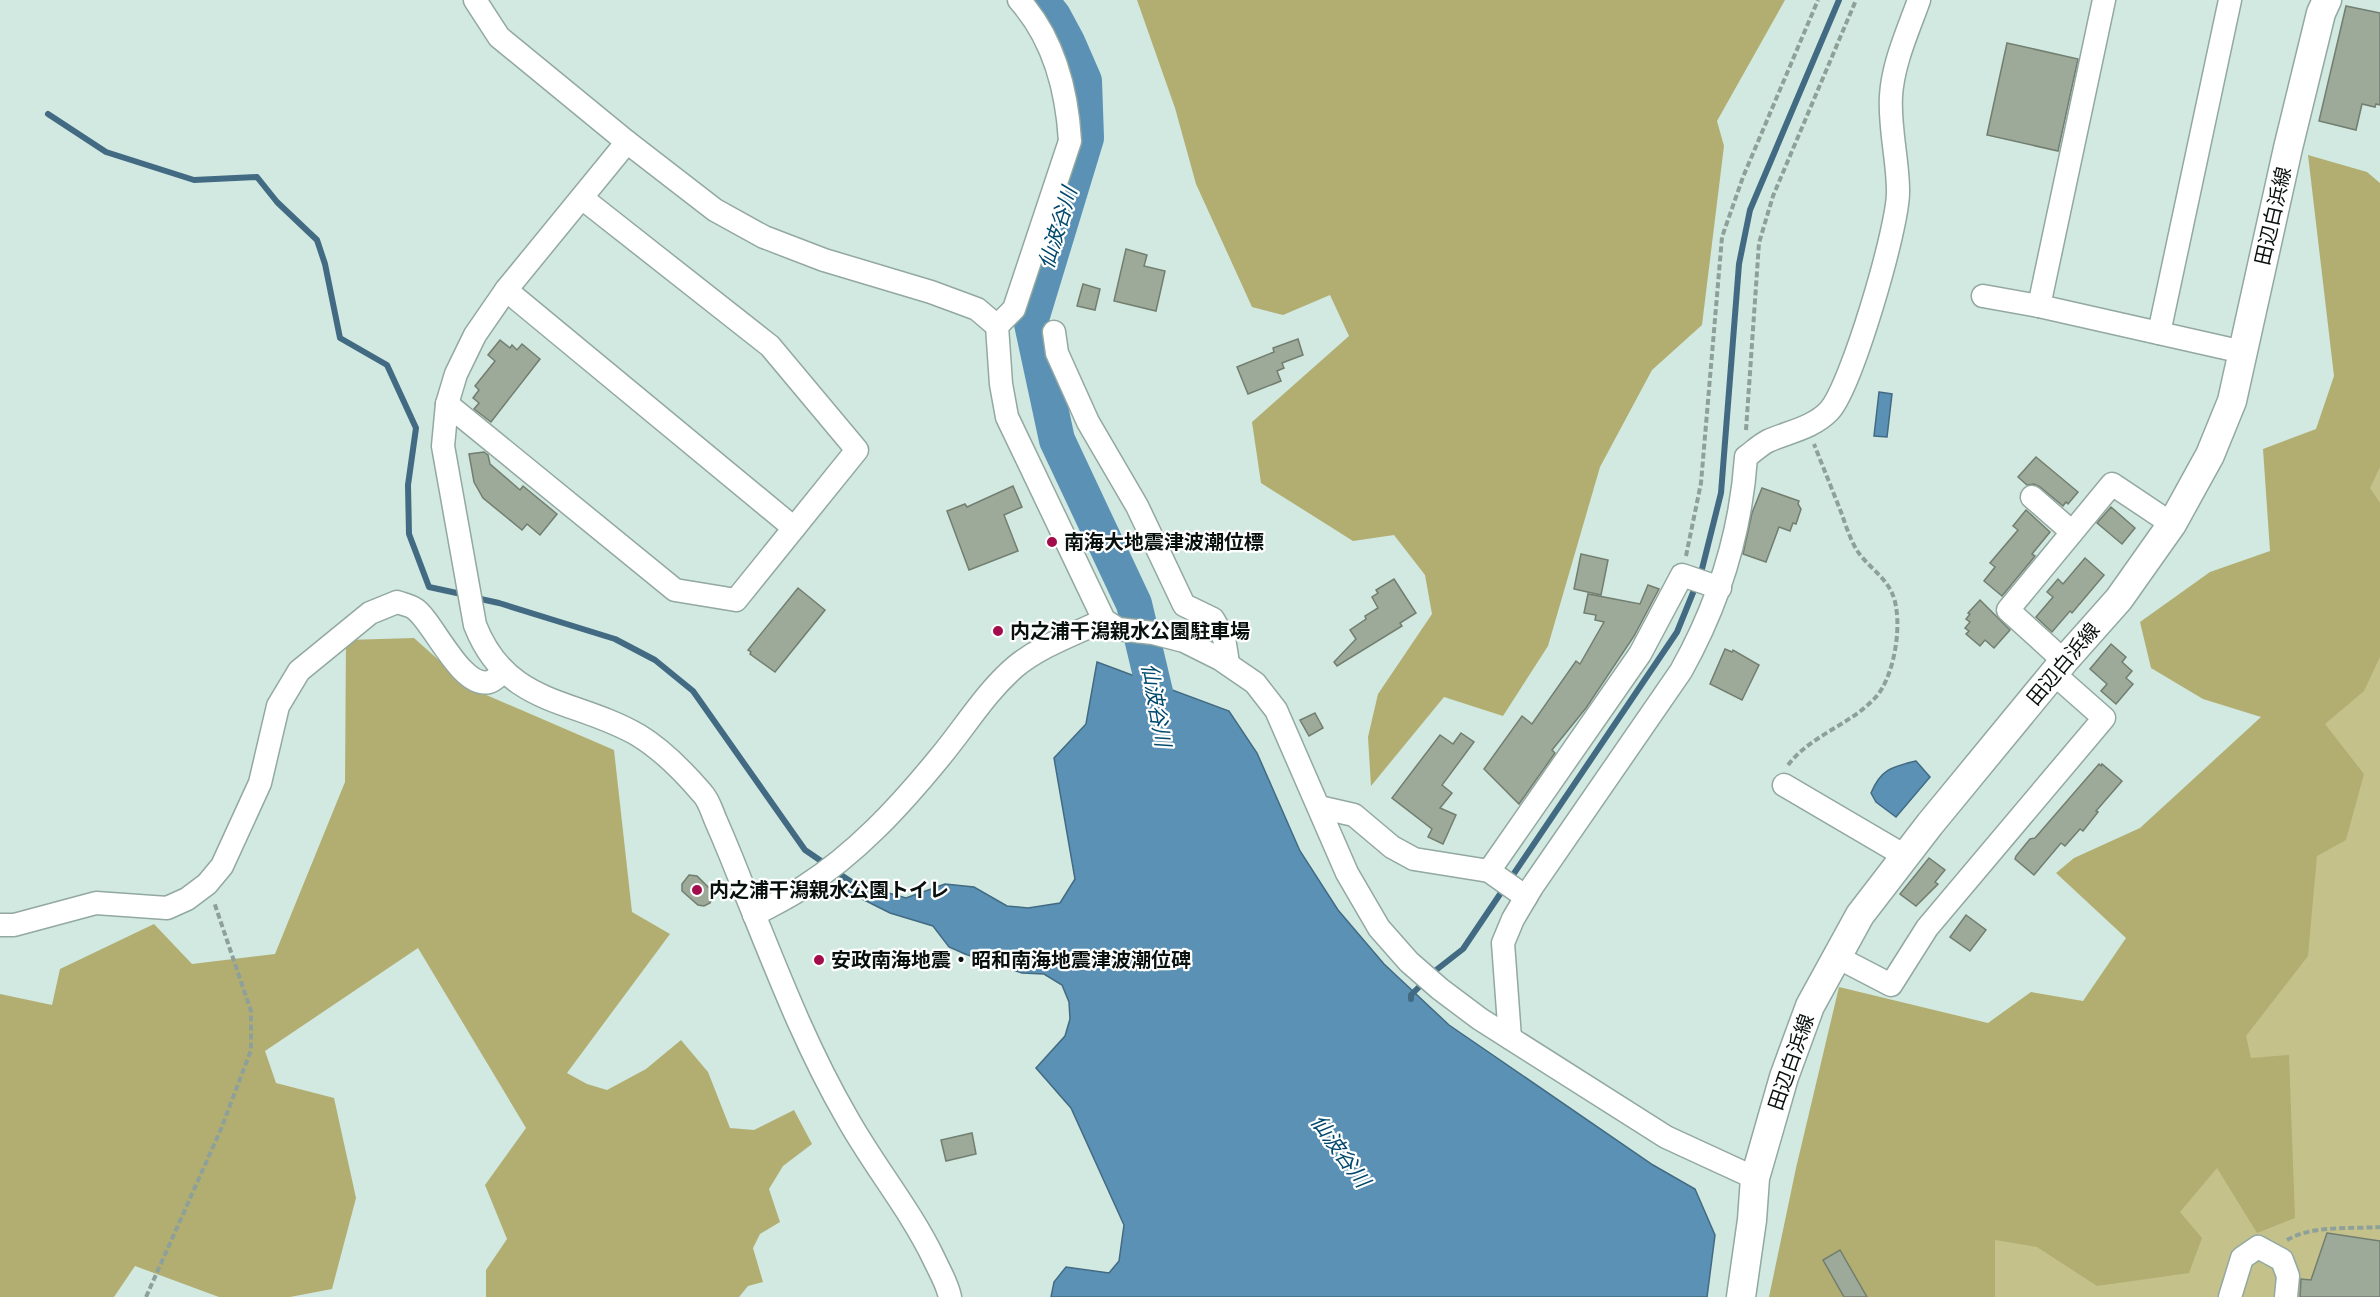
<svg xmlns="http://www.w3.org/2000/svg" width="2380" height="1297" viewBox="0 0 2380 1297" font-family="'Varela Round','Noto Sans JP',sans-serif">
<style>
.green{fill:#c4c18b}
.forest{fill:#b2ae72}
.water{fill:#5b91b5;stroke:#426b83;stroke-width:1.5}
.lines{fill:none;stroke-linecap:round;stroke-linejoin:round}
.stream{stroke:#426b83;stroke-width:6}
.river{stroke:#5b91b5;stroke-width:36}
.building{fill:#9da999;stroke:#727e6f;stroke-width:1.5}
.minor-casing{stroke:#92a8a0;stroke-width:25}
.major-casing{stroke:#92a8a0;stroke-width:31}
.path{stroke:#8da099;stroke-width:4;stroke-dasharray:6 3;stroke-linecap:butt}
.minor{stroke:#fff;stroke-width:22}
.major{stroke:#fff;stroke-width:28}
.poi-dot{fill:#a30d4c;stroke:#fff;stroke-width:2}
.labels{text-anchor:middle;stroke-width:4.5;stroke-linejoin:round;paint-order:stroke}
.street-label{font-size:20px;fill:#09110e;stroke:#fff}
.poi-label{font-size:20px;font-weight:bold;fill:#09110e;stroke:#fff;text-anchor:start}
.water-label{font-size:21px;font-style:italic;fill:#00496d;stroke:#fff}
</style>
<rect width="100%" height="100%" fill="#d1e9e0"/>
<polygon class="green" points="2380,345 2380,1297 1939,1297 1985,1222 2134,1120"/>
<g class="forest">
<polygon points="1137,0 1785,0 1717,121 1724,146 1702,325 1652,370 1600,467 1548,646 1503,716 1444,697 1371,786 1368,737 1378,694 1432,614 1425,575 1394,535 1353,541 1261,483 1252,422 1349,336 1330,295 1283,315 1252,307 1196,184 1175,108"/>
<polygon points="2308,155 2367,172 2380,183 2380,467 2370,488 2380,503 2380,657 2364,691 2325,724 2364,774 2346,840 2317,856 2308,956 2246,1036 2251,1058 2289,1055 2295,1218 2257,1233 2217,1168 2180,1212 2202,1238 2189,1273 2097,1286 2037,1247 1995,1240 1995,1297 1769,1297 1796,1168 1839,987 1988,1023 2031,992 2083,1001 2126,938 2056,873 2074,858 2140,828 2261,717 2203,699 2151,668 2140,622 2210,572 2270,551 2263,449 2316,429 2334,376"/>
<polygon points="414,638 470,688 614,750 632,912 670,934 567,1073 587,1084 607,1090 646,1069 681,1040 708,1072 730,1128 754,1130 794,1110 812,1144 783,1166 769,1189 780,1222 760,1234 753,1248 763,1282 748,1286 739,1297 486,1297 486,1270 507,1239 485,1185 526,1128 418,948 265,1051 276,1083 334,1098 356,1198 332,1289 290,1297 219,1297 135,1266 114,1297 0,1297 0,994 52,1005 60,969 154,924 192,964 275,954 345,782 346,640"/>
</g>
<g class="water">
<polygon points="1879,392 1892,394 1887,437 1874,436"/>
<polygon points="1097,662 1229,711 1257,753 1300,851 1338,910 1384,964 1449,1025 1653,1165 1695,1189 1715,1235 1707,1297 1051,1297 1054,1282 1066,1267 1109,1273 1119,1261 1124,1225 1071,1108 1036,1068 1065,1036 1070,1019 1069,1002 1062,985 1044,974 1022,973 965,954 949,947 933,926 890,913 848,892 853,883 906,898 945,884 974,887 1007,906 1028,908 1060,903 1075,879 1054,758 1086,724"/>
<path d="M1916 761 1930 777 1896 817 1876 802 1871 793C1881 769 1892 767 1916 761Z"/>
</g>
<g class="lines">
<g class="stream">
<polyline points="48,114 106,152 194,180 257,177 277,202 317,240 325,264 340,338 387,365 416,428 408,485 409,534 429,587 466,595"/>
<polyline points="476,598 499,603 615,639 655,660 693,691 805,850 827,865"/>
<polyline points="835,871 859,887"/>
<polyline points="1431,974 1463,949 1677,632 1701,573 1721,493 1739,264 1750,210 1839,0"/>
<polyline points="1411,999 1411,995 1424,982"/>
</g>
<polyline class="river" points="1040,0 1053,16 1067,42 1084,81 1086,138 1031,319 1057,440 1134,604 1164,730"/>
</g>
<g class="building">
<polygon points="2346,6 2380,13 2380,105 2376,104 2375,107 2362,104 2356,130 2319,121"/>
<polygon points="2007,43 2078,59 2058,151 1987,135"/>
<polygon points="1126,249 1147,255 1144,266 1165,271 1156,311 1114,301"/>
<polygon points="1083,284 1100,289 1095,310 1077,306"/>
<polygon points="1298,339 1303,355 1282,363 1284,368 1277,371 1281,381 1248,394 1237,367 1274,352 1273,348"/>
<polygon points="500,340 510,348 512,345 517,350 522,344 540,359 491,422 474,409 479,403 473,398 479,390 475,386 495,361 488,355"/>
<polygon points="484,452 488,455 490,464 520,490 523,486 557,514 540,535 527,524 522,530 483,498 474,482 469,454"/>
<polygon points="2036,457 2078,492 2068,504 2066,502 2063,506 2040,487 2034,484 2027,485 2018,477"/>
<polygon points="1013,486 1022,507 1004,515 1018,551 969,570 947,511 965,504 967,507"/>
<polygon points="1762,488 1799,501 1798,504 1801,509 1796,524 1793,523 1790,531 1779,527 1766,562 1743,554 1752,513"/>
<polygon points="2111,507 2135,528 2122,544 2097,523"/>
<polygon points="2026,510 2050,532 2032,554 2035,556 2002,596 1984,581 1995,567 1990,563 2018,530 2013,526"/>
<polygon points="1581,554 1608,560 1601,595 1574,589"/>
<polygon points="2085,558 2104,575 2072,613 2070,611 2052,632 2036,617 2053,597 2047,592 2058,579 2063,584"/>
<polygon points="1394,579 1416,613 1400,623 1402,626 1337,666 1334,662 1356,639 1350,630 1366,619 1365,616 1378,608 1372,597 1378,593 1376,590"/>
<polygon points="1648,585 1659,589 1634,636 1586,708 1552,750 1555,753 1519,804 1484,769 1522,716 1532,724 1576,661 1580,664 1604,622 1595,620 1596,615 1584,613 1588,594 1640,604"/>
<polygon points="798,588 825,610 775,672 750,654 751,652 748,650"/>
<polygon points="1980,600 2010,630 1994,648 1985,640 1980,646 1966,634 1969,631 1965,628 1970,622 1966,619 1970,614 1968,613"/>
<polygon points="2111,644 2126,657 2122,662 2132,671 2126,678 2133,684 2116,704 2101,691 2107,684 2090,669"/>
<polygon points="1725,649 1732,652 1733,650 1759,665 1742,700 1710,684"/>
<polygon points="1315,713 1323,728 1309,736 1300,720"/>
<polygon points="1461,733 1474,742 1442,785 1452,793 1440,808 1456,815 1443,844 1428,837 1432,829 1392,798 1440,735 1453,744"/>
<polygon points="2099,764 2101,766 2102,764 2122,781 2096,811 2098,812 2083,831 2080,829 2065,846 2061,843 2034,875 2015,859 2016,856 2030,839 2035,838"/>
<polygon points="1929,858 1945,870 1935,882 1938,884 1916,906 1900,894"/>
<polygon points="689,875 697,876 711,890 713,896 710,903 704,906 698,905 682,891 682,884"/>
<polygon points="1966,915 1986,930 1970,951 1950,937"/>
<polygon points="972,1133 976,1154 946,1161 941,1140"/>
<polygon points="2327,1233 2380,1241 2380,1297 2300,1297 2301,1279 2311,1280"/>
<polygon points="1840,1250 1867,1297 1844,1297 1823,1260"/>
</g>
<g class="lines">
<defs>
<g id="minor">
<polyline points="475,0 499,37 627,142 715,210 764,237 824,260 931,292 977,309 997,326 1001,384 1007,417 1104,620 1118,629 1153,633 1184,641 1220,659 1255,683 1276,710 1347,873 1379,928 1409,962 1440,989 1480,1019 1666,1137 1755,1178"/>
<path d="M627 142 506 290 475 335 456 374 447 404 443 446 475 625C507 707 574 698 638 735 661 749 684 772 702 793 709 800 712 812 716 821 727 846 737 871 747 897 777 971 806 1047 846 1116 873 1165 910 1209 934 1259 940 1272 947 1283 950 1297"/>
<polyline points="506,290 794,528"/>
<polyline points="1983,296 2039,306 2243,352"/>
<polyline points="2039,306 2104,0"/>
<path d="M997 326 1014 309 1070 141C1067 90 1054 39 1019 0"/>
<polyline points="1054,332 1057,353 1088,422 1137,506 1184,605 1213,619 1224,638 1228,663"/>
<polyline points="2159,333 2230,0"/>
<polyline points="447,404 675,590 736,600 857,450 770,346 582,198"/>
<polyline points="2032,497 2072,532"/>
<polyline points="2064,661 2008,610 2112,484 2172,524"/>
<polyline points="1784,785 1905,856"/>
<polyline points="1319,807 1354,815 1392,847 1414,859 1489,871 1526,897"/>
<polyline points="1489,871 1640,654 1682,575 1720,588"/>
<path d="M754 915C770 906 787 898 802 888 856 854 900 806 940 757 965 727 985 693 1015 667 1040 646 1075 634 1104 620"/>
<path d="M0 925H14L96 903 167 908 187 899 207 884 222 866 260 783 278 706 299 671 370 613 397 602C402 604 410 605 415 609 433 621 461 689 489 682 494 681 500 674 504 671"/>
<polyline points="1837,957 1891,985 1927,928 2104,718 2053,673"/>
<path d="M1510 1038 1503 943 1513 919 1532 887 1681 671C1718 605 1741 532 1746 457 1753 452 1760 445 1768 441 1788 432 1813 428 1829 411 1851 388 1899 226 1898 191 1898 160 1889 127 1891 96 1893 63 1908 31 1919 0"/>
<polyline points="2230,1297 2242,1258 2258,1247 2282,1260 2288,1276 2286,1297"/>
</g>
<polyline id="major" points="1741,1297 1752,1220 1755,1178 1784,1077 1810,1006 1860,915 1930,824 2064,661 2119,599 2172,524 2210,455 2232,401 2288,148 2321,13 2327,0"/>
</defs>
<use href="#minor" class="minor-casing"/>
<use href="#major" class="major-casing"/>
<g class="path">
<polyline points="1746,430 1759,243 1773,196 1856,0"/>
<polyline points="1686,556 1701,483 1722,237 1743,177 1818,0"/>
<path d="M1788 765C1811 735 1850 725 1875 698 1895 677 1904 619 1892 593 1884 575 1864 564 1855 547 1849 536 1845 523 1841 512 1832 489 1823 467 1814 444"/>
<path d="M2287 1240C2312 1225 2351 1229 2380 1227"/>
<polyline points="146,1297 221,1129 251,1050 251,1011 214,902"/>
</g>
<use href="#minor" class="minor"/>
<use href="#major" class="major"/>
</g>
<g class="poi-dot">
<circle cx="1052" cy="542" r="6"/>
<circle cx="998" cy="631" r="6"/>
<circle cx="697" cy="890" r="6"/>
<circle cx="819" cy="960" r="6"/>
</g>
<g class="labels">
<g class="street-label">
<text transform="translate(2273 216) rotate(-77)" y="7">田辺白浜線</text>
<text transform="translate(2063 664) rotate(-50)" y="7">田辺白浜線</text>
<text transform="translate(1791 1062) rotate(-71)" y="7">田辺白浜線</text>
</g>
<g class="poi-label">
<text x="1064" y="549">南海大地震津波潮位標</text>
<text x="1010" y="638">内之浦干潟親水公園駐車場</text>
<text x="709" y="897">内之浦干潟親水公園トイレ</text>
<text x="831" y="967">安政南海地震・昭和南海地震津波潮位碑</text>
</g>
<g class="water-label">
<text transform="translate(1058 228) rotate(-73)" y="7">仙波谷川</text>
<text transform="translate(1156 705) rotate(80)" y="7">仙波谷川</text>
<text transform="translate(1340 1151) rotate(54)" y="7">仙波谷川</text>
</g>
</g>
</svg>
